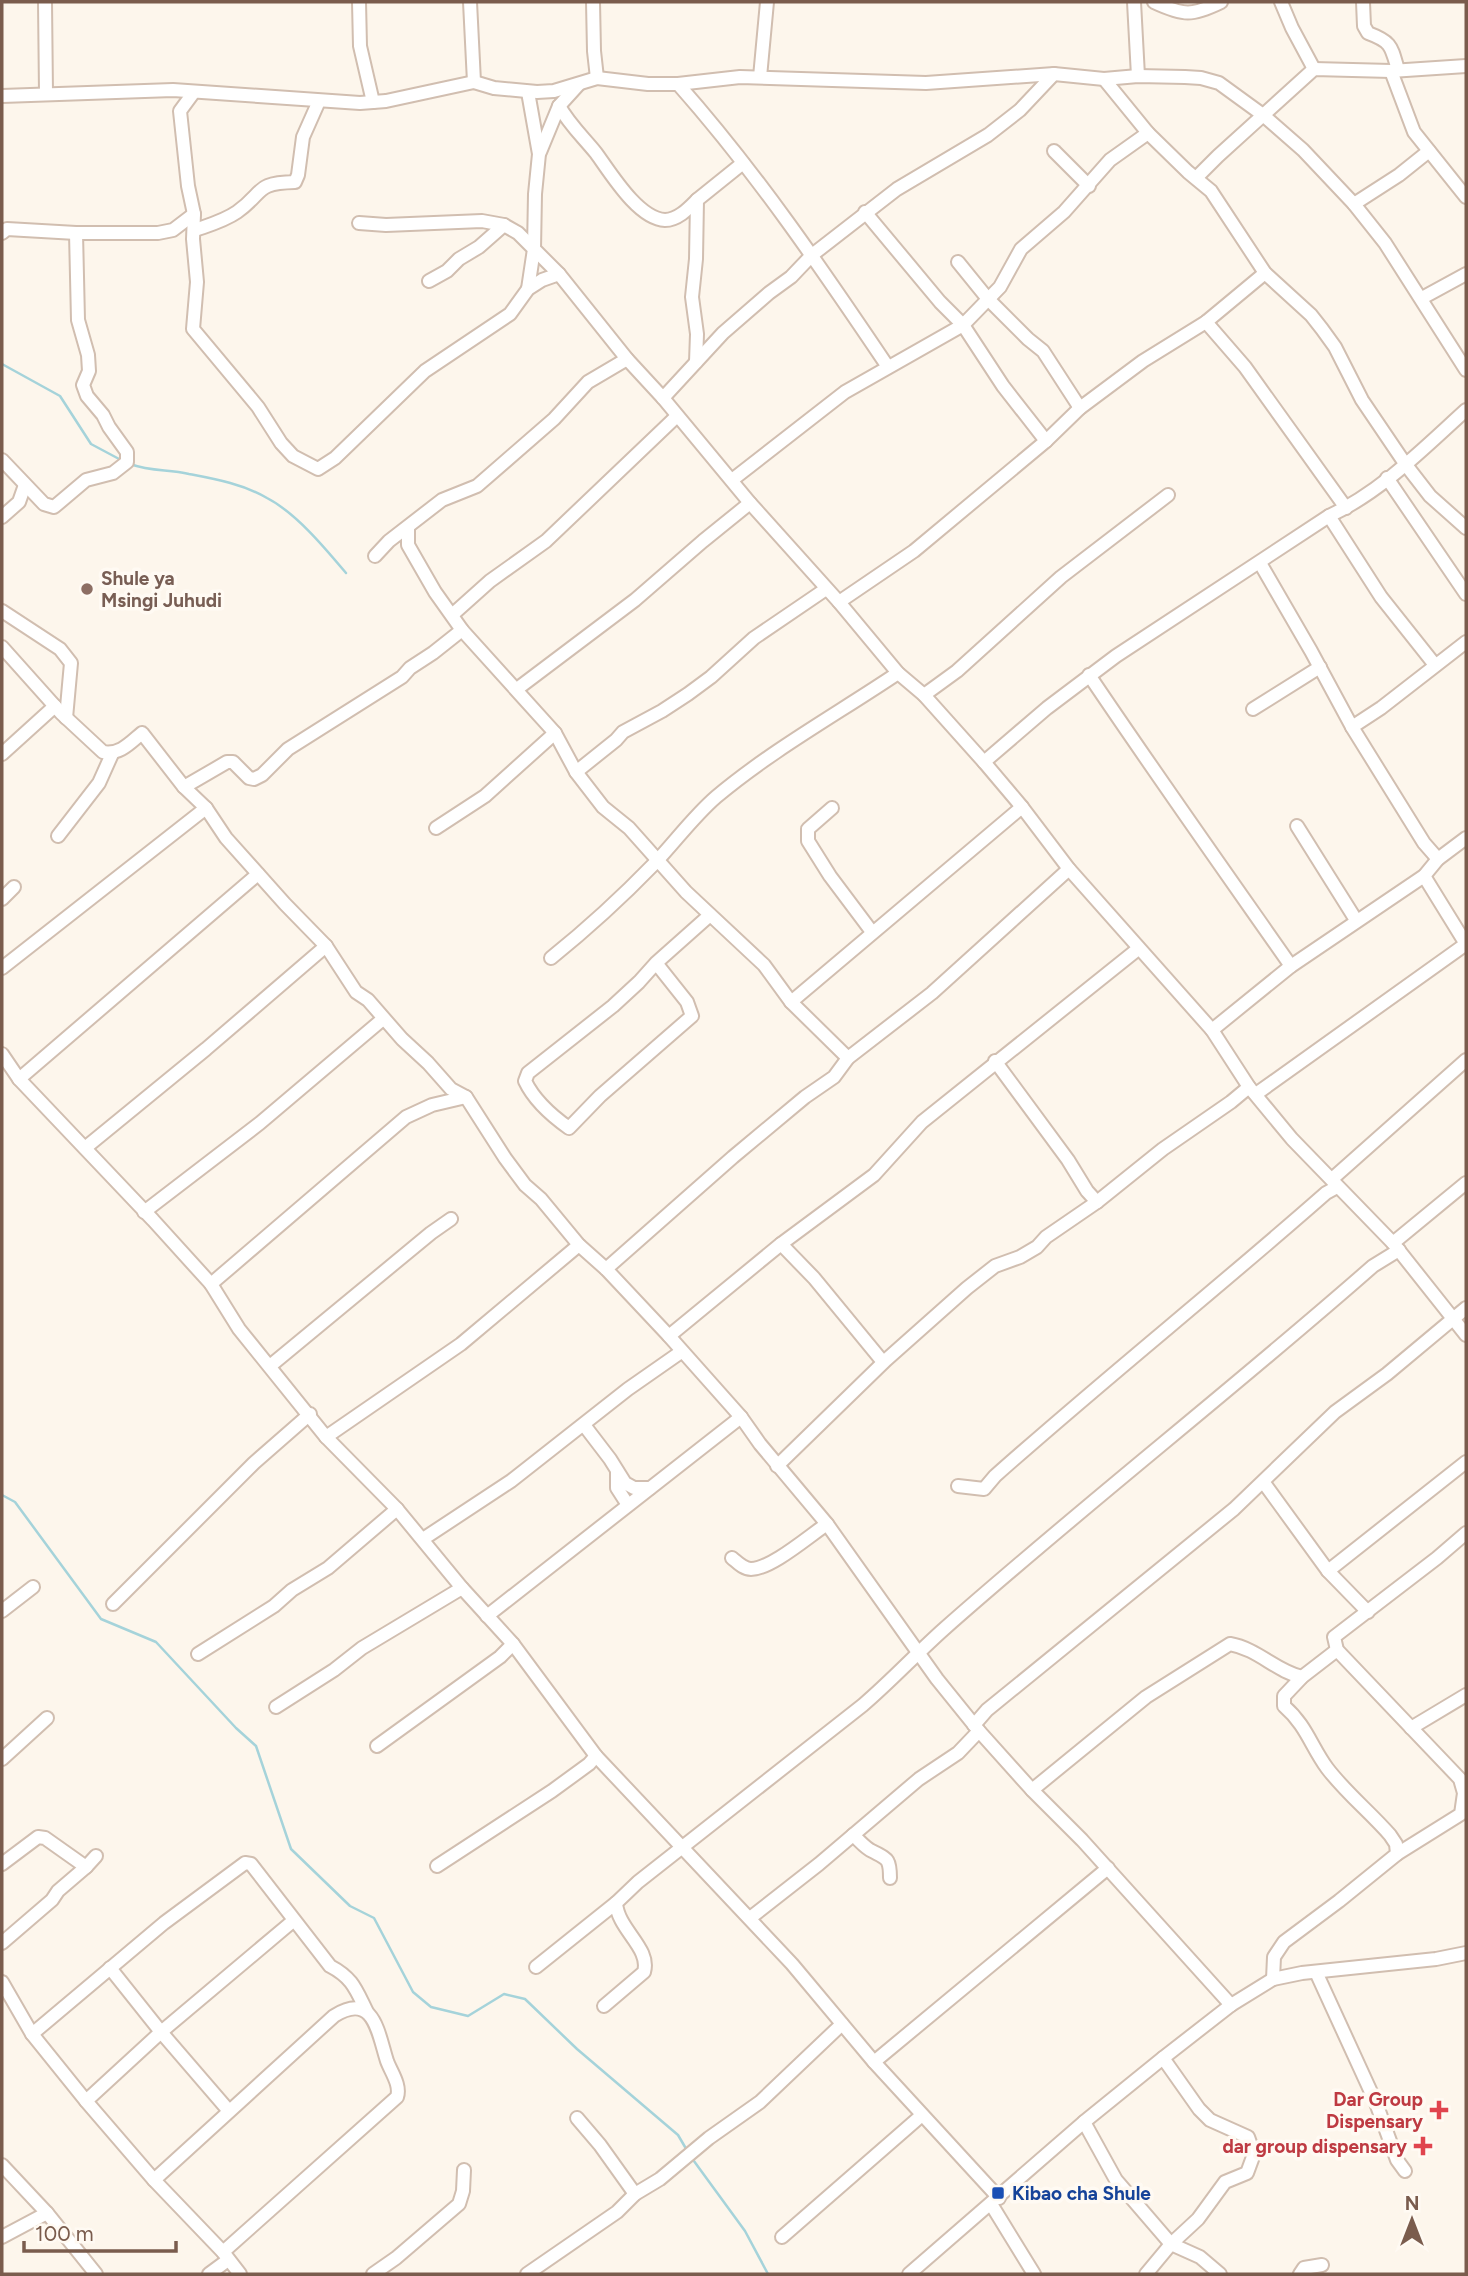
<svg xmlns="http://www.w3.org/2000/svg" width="1468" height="2276" viewBox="0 0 1468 2276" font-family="Figtree,sans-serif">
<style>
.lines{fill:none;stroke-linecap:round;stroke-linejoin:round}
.stream{stroke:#a5d3da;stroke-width:2.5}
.minor-casing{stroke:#d1beb0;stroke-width:16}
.minor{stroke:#fff;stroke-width:12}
.education-dot{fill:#8d6e63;stroke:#fffaf3;stroke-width:2.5}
.health-dot{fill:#e0444e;stroke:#fffaf3;stroke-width:2.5}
.transit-dot{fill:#1a4fb4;stroke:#fffaf3;stroke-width:2.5}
.labels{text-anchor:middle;stroke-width:7;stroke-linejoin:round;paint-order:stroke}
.education-label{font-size:19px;font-weight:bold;fill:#785e54;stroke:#fffaf3;text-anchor:start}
.health-label{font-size:19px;font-weight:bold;fill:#be3a42;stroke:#fffaf3;text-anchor:end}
.transit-label{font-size:19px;font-weight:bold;fill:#164399;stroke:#fffaf3;text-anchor:start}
</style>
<rect width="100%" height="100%" fill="#fdf6ec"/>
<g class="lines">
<g class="stream">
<polyline points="2,364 60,396 91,444 121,460"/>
<path d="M130 464C152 472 168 469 189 474 215 479 243 484 267 498 296 513 325 548 346 573"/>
<polyline points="2,1495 15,1502 101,1619 156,1642 236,1728 256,1746 291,1849 350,1906 374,1918 413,1992 431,2007 468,2016 504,1994 525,1999 577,2049 678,2135 688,2152"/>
<polyline points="691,2157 745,2231 768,2274"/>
</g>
<defs>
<g id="minor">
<polyline points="45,2 46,93"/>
<polyline points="359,2 360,46 373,102"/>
<polyline points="470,2 474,82 494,88 537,92 554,91 597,78 648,84 678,84 740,77 926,83 1054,74 1104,79 1138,76 1185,77 1201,78 1219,83 1263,115 1303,150 1354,204 1385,243 1466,370"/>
<polyline points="593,2 594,51 597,78"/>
<polyline points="1134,2 1138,76"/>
<path d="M1154 2C1184 16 1192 16 1221 2"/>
<polyline points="1281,2 1292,28 1314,69"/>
<path d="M1363 2 1364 26 1368 33C1392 42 1391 46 1398 70"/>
<polyline points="1391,71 1414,132 1466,197"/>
<polyline points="760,77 767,2"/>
<polyline points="1104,79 1148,133 1188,172 1211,191 1265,273 1311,315 1322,329 1335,347 1362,400 1406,465 1430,496 1466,528"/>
<path d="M678 84C756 172 822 269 888 367"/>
<polyline points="194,92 180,111 188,186 194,214 193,239 197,282 193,329 258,407 281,443 293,456 318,469 335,458 425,371 510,314 528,289 542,280 559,274"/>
<polyline points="528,92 539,154 535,194 534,249 559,274 627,359 663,398 750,503 839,602 898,673 924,695 984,762 1022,807 1069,869 1212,1030 1249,1087 1292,1139 1393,1243 1466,1335"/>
<polyline points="2,96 173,90 360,103 386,101 474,82"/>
<path d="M559 106C569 124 583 137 596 153 610 172 638 219 665 220 678 220 689 208 697 200"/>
<polyline points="1054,151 1089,186"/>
<polyline points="540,152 559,106 579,84"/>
<polyline points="1196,178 1218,156 1314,69 1391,71 1466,66"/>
<polyline points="1354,204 1399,175 1429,151"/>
<polyline points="865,212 940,302 963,325 1003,386 1046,441"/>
<polyline points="359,223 386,225 482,221 504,225 518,233 534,249 528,289"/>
<path d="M195 230C209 225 224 221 237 212 265 192 254 183 295 182L298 175 303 137 319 101"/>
<polyline points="2,233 7,229 76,233 158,233 173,230 194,214"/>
<polyline points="958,262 988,299 1028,339 1043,351 1080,408"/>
<polyline points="429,281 447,271 459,259 479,247 504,225"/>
<polyline points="1422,298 1466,274"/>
<polyline points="1206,322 1245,367 1346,508"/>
<polyline points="696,362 697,334 692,297 696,259 697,200 743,163"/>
<polyline points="663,398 723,333 769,293 791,277 812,255 897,189 988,135 1020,110 1054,74"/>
<polyline points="2,460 44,504 54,507 86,480 113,473 127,462 127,452 109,427 103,415 87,396 83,385 89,371 88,355 78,320 76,233"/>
<polyline points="1387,478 1466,594"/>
<polyline points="732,480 845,392 963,325 1000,287 1021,249 1064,212 1110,160 1148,133"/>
<polyline points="1329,516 1381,597 1435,665"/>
<polyline points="2,517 19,502 25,485"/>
<polyline points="408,528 408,545 435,592 462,630 555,733 576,772 603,807 629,828 686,892 764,965 791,1002 848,1058"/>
<polyline points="375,556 389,541 442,500 477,486 554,419 588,382 627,359"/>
<polyline points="1260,563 1311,651 1352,727 1424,843 1438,859"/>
<polyline points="839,602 914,551 1046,441 1080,408 1143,361 1206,322 1265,273"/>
<polyline points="2,611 60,649 71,663 66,718"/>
<polyline points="452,615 490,581 546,541 677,416"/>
<path d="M2 647 61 713 103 752C120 755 130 743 142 733L184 787 206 808 226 838 285 904 326 946 356 992 368 1000 402 1039 428 1063 451 1089 466 1097 505 1158 525 1185 541 1199 579 1245 606 1269 669 1336 741 1417 760 1444 827 1524 937 1679 979 1731 1032 1790 1082 1840 1231 2005"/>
<path d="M1089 675C1155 773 1223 869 1291 966"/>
<polyline points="517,689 635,600 703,541 750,503"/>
<polyline points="924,695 957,671 1061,577 1168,495"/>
<polyline points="1253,709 1320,667"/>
<polyline points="1352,727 1381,708 1466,642"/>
<polyline points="2,754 55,706"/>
<path d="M984 762 1047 708 1116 656 1329 516C1381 492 1424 448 1466 410"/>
<polyline points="576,772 616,740 623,732 662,711 688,694 711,677 754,638 826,589"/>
<polyline points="184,787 227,762 233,762 249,778 254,779 262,775 288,749 402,677 410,668 433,653 462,630"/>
<polyline points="832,808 808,829 808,841 830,876 872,932"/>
<polyline points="1297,826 1356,920"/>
<polyline points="436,828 485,796 555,733"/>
<polyline points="58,836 99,783 112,754"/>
<polyline points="1424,876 1466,944"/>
<polyline points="2,899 14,887"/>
<path d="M551 958C587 929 621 898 654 864 675 842 693 817 716 797 772 750 837 714 898 673"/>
<path d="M656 963 687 1002 692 1016 600 1096 569 1128C552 1116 534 1100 525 1081L528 1073 613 1006 639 982 656 963 710 915"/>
<polyline points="2,968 206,808"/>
<polyline points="791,1002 1022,807"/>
<polyline points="1212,1030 1291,966 1424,876 1438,859 1466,838"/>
<polyline points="2,1054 19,1079 153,1220 211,1284 239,1329 326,1437 397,1509 462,1588 513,1644 596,1756 792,1964 874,2062 999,2198"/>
<polyline points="995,1061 1068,1160 1087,1191 1097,1202"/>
<polyline points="19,1079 258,874"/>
<polyline points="1256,1094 1466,944"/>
<polyline points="85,1148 206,1049 326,946"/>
<polyline points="1332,1179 1466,1060"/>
<polyline points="144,1212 260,1123 383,1019"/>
<polyline points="1393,1243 1466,1183"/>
<polyline points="781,1244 814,1278 883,1362"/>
<polyline points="606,1269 733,1157 805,1097 834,1077 848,1058 932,993 1069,869"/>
<polyline points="211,1284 406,1117 432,1105 466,1097"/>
<polyline points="669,1336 781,1244 874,1175 922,1122 1138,949"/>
<polyline points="270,1366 431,1233 451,1219"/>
<polyline points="584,1425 610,1459 625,1483 634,1488 650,1488"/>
<polyline points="326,1437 461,1344 579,1245"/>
<polyline points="777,1466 886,1360 967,1288 995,1266 1020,1257 1037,1247 1046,1237 1097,1202 1163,1149 1231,1102 1249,1087"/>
<polyline points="617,1471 617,1488 628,1505"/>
<polyline points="1264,1483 1328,1571 1368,1612"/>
<path d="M958 1486 984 1489 995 1476C1104 1379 1217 1289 1326 1193L1337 1187"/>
<polyline points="423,1539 511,1481 628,1389 681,1352"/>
<path d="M732 1558C737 1562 743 1569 751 1569 771 1569 809 1536 827 1524"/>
<polyline points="1328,1571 1466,1462"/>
<polyline points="113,1604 254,1463 310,1414"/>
<polyline points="2,1611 33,1587"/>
<polyline points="487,1616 741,1417"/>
<polyline points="198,1654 274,1606 292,1590 328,1568 397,1509"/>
<polyline points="276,1707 334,1670 362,1648 462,1588"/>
<polyline points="974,1725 987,1710 1234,1509 1335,1412 1387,1374 1466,1308"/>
<polyline points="1411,1728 1466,1695"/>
<polyline points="377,1746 500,1657 513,1644"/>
<polyline points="2,1759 47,1718"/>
<path d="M1032 1790 1146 1697 1230 1644C1258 1649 1277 1672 1302 1677"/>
<path d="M853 1835C859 1840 865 1848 872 1851 887 1859 890 1858 890 1878"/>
<polyline points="1397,1854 1461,1814 1464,1793 1460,1779 1337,1650 1334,1637 1437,1558 1466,1533"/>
<polyline points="2,1864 38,1837 45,1838 86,1867 96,1856"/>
<polyline points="437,1866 552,1791 589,1764 596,1756"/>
<polyline points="750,1918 819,1864 919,1779 958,1753 979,1731"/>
<polyline points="2,1943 52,1900 58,1891 86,1867"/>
<polyline points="536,1967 616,1903"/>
<polyline points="110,1968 161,2032 229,2111"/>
<polyline points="1316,1972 1376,2103 1397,2160 1405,2171"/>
<path d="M1273 1979 1274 1957 1284 1942 1339 1901 1397 1854 1396 1844 1390 1835C1370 1812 1346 1793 1327 1768 1311 1746 1306 1725 1284 1706V1696L1302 1677 1337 1650"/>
<polyline points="2,1982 32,2034 86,2101 154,2180 223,2252 240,2274"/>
<path d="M604 2006 644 1972C651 1948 618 1930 616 1903L638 1882 863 1705C891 1681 916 1654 944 1629 1084 1505 1232 1390 1373 1266L1399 1250"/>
<path d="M32 2034 164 1923 245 1863 251 1864 330 1966C353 1978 356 1990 367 2012"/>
<polyline points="874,2062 1108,1868"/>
<polyline points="86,2101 161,2032 293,1921"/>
<polyline points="577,2118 600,2145 635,2194"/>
<polyline points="1084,2122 1116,2180 1171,2244 1200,2257 1220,2274"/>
<polyline points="2,2165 47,2213 96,2274"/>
<path d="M154 2180 334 2016C374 1991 378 2033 387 2061 391 2072 401 2085 397 2097L223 2252"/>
<polyline points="991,2204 1034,2274"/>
<polyline points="2,2237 47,2213"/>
<polyline points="782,2237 922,2115"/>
<polyline points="209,2274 228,2260"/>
<polyline points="373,2274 396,2258 459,2204 463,2191 464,2170"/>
<polyline points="527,2274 617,2212 635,2194 660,2179 709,2138 760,2102 842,2024"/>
<polyline points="909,2274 1084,2122 1163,2058 1231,2005 1273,1979 1302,1973 1436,1959 1466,1953"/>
<polyline points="1146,2274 1171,2244 1198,2219 1225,2182 1247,2173 1254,2154 1248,2137 1210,2120 1199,2109 1163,2058"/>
<polyline points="1300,2274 1304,2268 1322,2265"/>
</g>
</defs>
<use href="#minor" class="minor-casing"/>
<use href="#minor" class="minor"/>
</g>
<circle class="education-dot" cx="87" cy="589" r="7"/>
<g class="health-dot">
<path d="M1435.5 2099.5h7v7h7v7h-7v7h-7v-7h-7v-7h7z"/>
<path d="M1419.5 2135.5h7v7h7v7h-7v7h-7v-7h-7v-7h7z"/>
</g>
<rect class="transit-dot" x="991" y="2186" width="14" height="14" rx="3.5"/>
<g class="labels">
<g class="education-label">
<text x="101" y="585">Shule ya<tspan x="101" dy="22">Msingi Juhudi</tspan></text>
</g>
<g class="health-label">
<text x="1423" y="2106">Dar Group<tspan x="1423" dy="22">Dispensary</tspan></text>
<text x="1407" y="2153">dar group dispensary</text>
</g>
<g class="transit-label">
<text x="1012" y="2200">Kibao cha Shule</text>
</g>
</g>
<rect width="1468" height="2276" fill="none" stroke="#7a5c4d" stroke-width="7"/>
<g transform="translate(1412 2220)" stroke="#fffaf3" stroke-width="5" paint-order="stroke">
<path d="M0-5L12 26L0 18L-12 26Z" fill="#7a5c4d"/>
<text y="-10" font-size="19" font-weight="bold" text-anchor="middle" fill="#7a5c4d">N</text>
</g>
<path d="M24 2241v10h152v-10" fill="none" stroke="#7a5c4d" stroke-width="3.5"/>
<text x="35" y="2241" font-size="21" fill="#7a5c4d" stroke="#fffaf3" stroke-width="5" paint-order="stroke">100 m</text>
</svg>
